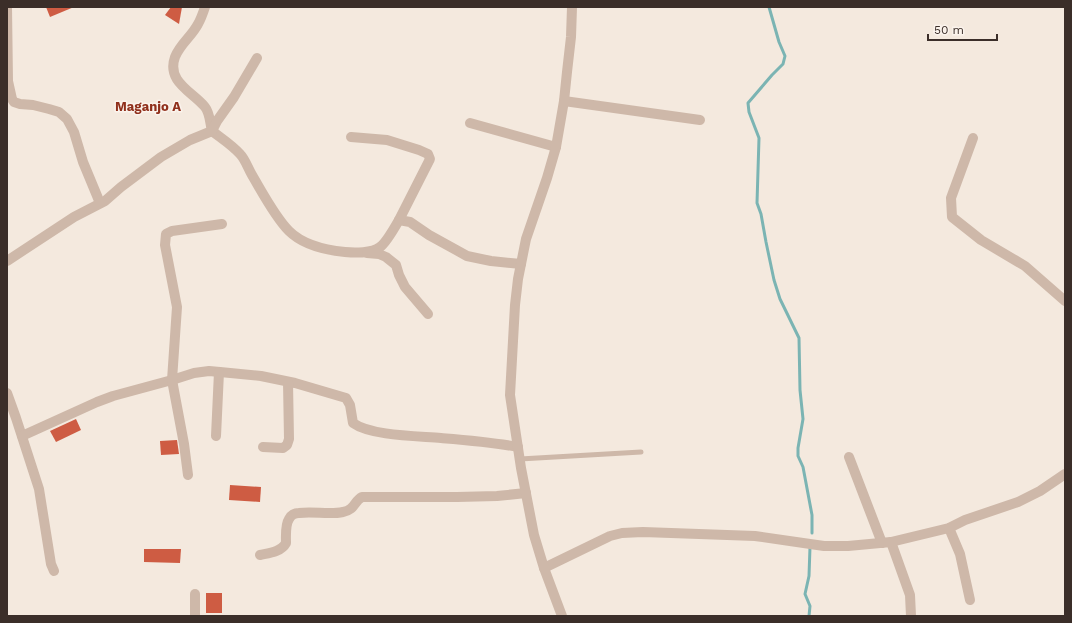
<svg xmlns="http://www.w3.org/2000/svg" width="1072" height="623" viewBox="0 0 1072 623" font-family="'Work Sans',sans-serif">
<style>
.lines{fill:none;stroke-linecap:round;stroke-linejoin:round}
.stream{stroke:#7bb4b3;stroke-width:3}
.building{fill:#ce5c43}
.service{stroke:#ceb8a9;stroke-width:5}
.minor{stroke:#ceb8a9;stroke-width:10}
.tertiary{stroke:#ceb8a9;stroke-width:10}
.labels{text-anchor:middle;stroke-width:3;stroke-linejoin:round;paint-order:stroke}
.quarter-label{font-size:13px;font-weight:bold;fill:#90301c;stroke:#fbf3ec}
</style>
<rect width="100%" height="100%" fill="#f4e9de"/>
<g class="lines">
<g class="stream">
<polyline points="769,7 779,42 785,56 783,64 772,75 748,103 749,112 759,138 757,203 761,214 766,242 774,280 780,299 799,338 800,390 803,419 798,448 798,456 803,467 812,515 812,533"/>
<polyline points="809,616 810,606 805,594 809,576 810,547"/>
</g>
</g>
<g class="building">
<polygon points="46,7 74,7 50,17"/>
<polygon points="171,7 182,7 179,24 165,15"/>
<polygon points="76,419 81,430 56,442 50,431"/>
<polygon points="177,440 179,454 161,455 160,441"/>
<polygon points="230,485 261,487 260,502 229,500"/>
<polygon points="144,549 181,549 180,563 144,562"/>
<rect x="206" y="593" width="16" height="20"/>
</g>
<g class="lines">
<polyline class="service" points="520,459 641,452"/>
<g class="minor">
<polyline points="7,7 8,81 12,99 14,102 20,104 33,105 49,109 59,112 67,119 74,132 83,162 100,203"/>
<path d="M205 7C203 13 201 19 198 24 192 36 180 44 175 57 166 82 193 92 205 107 210 113 210 123 212 131 221 138 232 145 240 154 245 159 248 168 252 175 262 192 275 217 289 231 303 245 325 250 345 252 355 253 372 253 380 247 386 243 395 227 399 220L410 222 429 235 467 256 491 261 521 264"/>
<polyline points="564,101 700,120"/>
<polyline points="470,123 556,147"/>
<polyline points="351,137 387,140 419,150 428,154 430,159 399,220"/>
<polyline points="973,138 951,198 952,217 981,240 1025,266 1065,301"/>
<polyline points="367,253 379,254 386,257 396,265 399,275 405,287 428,314"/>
<polyline points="7,261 74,217 105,201 121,187 161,157 190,140 212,131 217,121 234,97 257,58"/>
<polyline points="7,393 16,418 39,489 51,564 54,571"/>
<path d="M22 436 97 402 113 396 172 380 194 373 209 371 220 372 261 376 295 383 346 398 350 405 353 423C371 436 418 436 441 438 466 440 492 442 518 447"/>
<polyline points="216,436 219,372"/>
<polyline points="263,447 283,448 287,445 289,439 288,382"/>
<polyline points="849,457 882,543"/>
<polyline points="188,475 184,444 172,380 177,307 165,245 166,234 172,231 222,224"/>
<polyline points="949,528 960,554 970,600"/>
<polyline points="891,542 910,595 911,616"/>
<path d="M260 555C269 553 281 552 286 543 286 536 285 525 289 519 291 515 295 513 299 513 314 511 329 515 343 512 355 510 354 501 362 497H457L497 496 526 493"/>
<polyline points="544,568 610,536 622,533 643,532 755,536 824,546 848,546 891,542 949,528 965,520 1018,502 1040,491 1065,474"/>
<polyline points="195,616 195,594"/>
</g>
<polyline class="tertiary" points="562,616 544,568 534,535 521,468 510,395 515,305 518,279 526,239 547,178 556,147 564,101 567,72 571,37 572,7"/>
</g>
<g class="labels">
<g class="quarter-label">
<text x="148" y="111">Maganjo A</text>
</g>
</g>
<rect width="1072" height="623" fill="none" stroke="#3b2e29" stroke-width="16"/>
<path d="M928 34v6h69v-6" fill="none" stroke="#3b2e29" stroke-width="2"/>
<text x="934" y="34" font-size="12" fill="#3b2e29" stroke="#fbf3ec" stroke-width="3" paint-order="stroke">50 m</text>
</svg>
